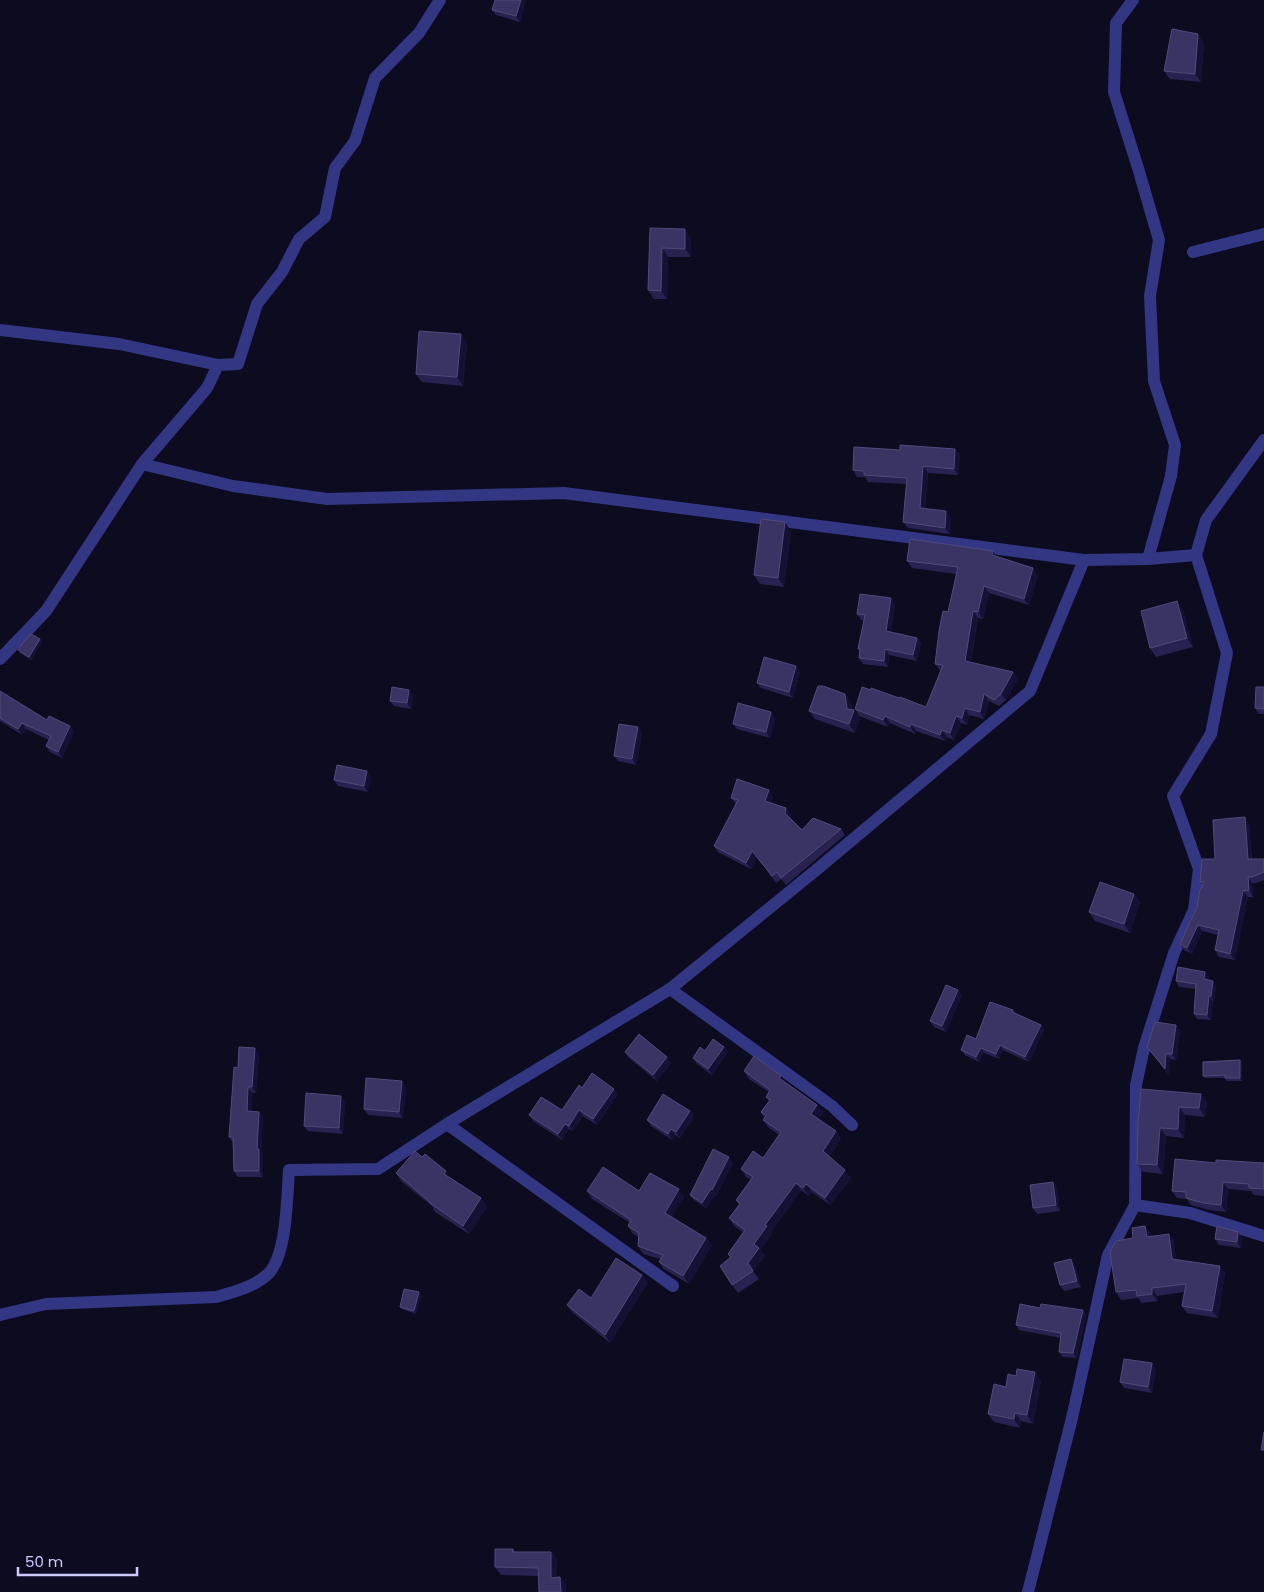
<svg xmlns="http://www.w3.org/2000/svg" width="1264" height="1592" viewBox="0 0 1264 1592" font-family="Poppins,sans-serif">
<style>
.lines{fill:none;stroke-linecap:round;stroke-linejoin:round}
.minor{stroke:#323683;stroke-width:12}
.tertiary{stroke:#323683;stroke-width:12}
.wall{fill:#272250}
.shaded-wall{fill:#151135}
.building{fill:#393463;stroke:#504b7b}
</style>
<rect width="100%" height="100%" fill="#0d0b20"/>
<g class="lines">
<g class="minor">
<polyline points="1133,0 1116,23 1114,92 1138,168 1159,240 1150,296 1154,381 1175,445 1171,476 1148,559"/>
<polyline points="0,330 119,344 218,365"/>
<polyline points="670,989 832,1106 852,1125"/>
<polyline points="447,1124 673,1286"/>
<polyline points="1135,1205 1190,1213 1264,1236"/>
<polyline points="1028,1592 1072,1418 1108,1255 1135,1205 1136,1085 1144,1048 1174,953 1194,910 1199,869 1173,796 1211,734 1227,653 1196,555"/>
</g>
<g class="tertiary">
<polyline points="1193,252 1264,234"/>
<polyline points="142,464 233,486 327,499 564,493 1084,560 1148,559 1196,555 1206,520 1264,440"/>
<polyline points="0,659 46,611 142,464 207,388 218,365 238,364 257,304 282,272 299,239 325,217 335,168 355,141 375,78 419,33 440,0"/>
<path d="M0 1315 46 1304 216 1297C234 1292 254 1287 268 1274 287 1256 287 1196 289 1170L378 1169 447 1124 670 989 815 871 1030 691 1084 560"/>
</g>
</g>
<g class="wall">
<polygon points="495,0 526,0 520,22 496,15 492,10"/>
<polygon points="1204,43 1201,82 1170,79 1164,71"/>
<polygon points="650,228 691,238 691,257 668,257 667,299 654,299 648,290"/>
<polygon points="467,343 463,386 422,382 416,374"/>
<polygon points="955,449 960,455 958,475 928,473 925,509 951,518 950,534 908,528 903,522 906,484 868,482 865,477 857,477 853,470 900,450"/>
<polygon points="791,531 784,587 760,584 754,575"/>
<polygon points="997,557 1038,575 1029,605 989,593 983,619 978,618 971,662 1013,672 1018,679 1006,700 999,706 989,701 984,719 969,715 967,725 961,723 954,740 947,737 945,741 916,731 915,734 890,723 888,727 859,716 855,709 926,707 941,671 940,670 935,664 948,612 956,574 912,568 907,561"/>
<polygon points="891,598 895,604 891,632 917,638 921,643 917,661 889,655 888,667 863,664 859,658 860,651 858,649 864,620 861,620 857,614"/>
<polygon points="1183,610 1193,647 1156,657 1150,648"/>
<polygon points="40,639 42,642 31,660 20,653 18,650"/>
<polygon points="800,672 793,698 761,688 757,683"/>
<polygon points="1264,687 1264,714 1259,714 1255,708"/>
<polygon points="0,691 47,720 70,726 74,732 62,758 50,752 46,746 49,740 26,729 22,735 0,721"/>
<polygon points="413,695 411,709 394,706 390,701"/>
<polygon points="851,702 852,709 860,718 855,733 815,719 809,711"/>
<polygon points="775,718 770,738 737,729 733,724"/>
<polygon points="638,727 642,733 636,765 618,761 614,756"/>
<polygon points="371,777 368,792 338,786 334,780"/>
<polygon points="769,790 773,797 771,803 786,808 791,815 790,818 802,830 841,829 845,835 786,885 781,879 776,883 757,857 751,869 718,852 714,846 736,804 731,798"/>
<polygon points="1249,824 1252,859 1264,859 1264,880 1256,883 1252,883 1253,897 1248,897 1235,960 1219,957 1215,950 1218,935 1202,931 1192,954 1184,950 1180,944 1197,907 1203,885 1200,882 1215,859"/>
<polygon points="1134,894 1140,902 1130,933 1095,921 1089,912"/>
<polygon points="1209,977 1208,980 1216,986 1214,1001 1213,1001 1211,1020 1197,1019 1194,1014 1196,989 1179,987 1176,981"/>
<polygon points="958,990 962,995 946,1032 934,1027 930,1021"/>
<polygon points="1013,1010 1016,1013 1041,1025 1044,1030 1029,1062 1003,1050 999,1059 984,1053 979,1062 965,1055 961,1050 976,1039"/>
<polygon points="1176,1025 1180,1031 1176,1060 1170,1059 1169,1075 1147,1047"/>
<polygon points="724,1047 728,1052 712,1075 697,1064 693,1058"/>
<polygon points="625,1052 671,1063 657,1081 629,1058"/>
<polygon points="259,1054 256,1093 252,1093 251,1112 259,1112 263,1118 261,1152 263,1154 263,1177 238,1177 234,1171 233,1143 229,1137"/>
<polygon points="1240,1060 1242,1062 1242,1081 1227,1081 1225,1078 1205,1078 1203,1076"/>
<polygon points="744,1071 787,1083 817,1105 823,1112 818,1119 836,1131 841,1139 829,1157 851,1178 830,1205 812,1192 809,1196 801,1190 771,1232 772,1234 760,1250 765,1256 753,1271 759,1279 738,1293 732,1285 730,1258 728,1254 744,1233 734,1226 729,1218 739,1204 736,1200 751,1180 746,1177 741,1169 763,1158 779,1135 768,1127 763,1120 765,1118 761,1112 769,1101 766,1097 769,1092 749,1079"/>
<polygon points="406,1087 403,1118 368,1115 364,1109"/>
<polygon points="582,1088 618,1094 597,1125 583,1116 573,1131 569,1129 562,1140 533,1121 529,1115 562,1110"/>
<polygon points="1141,1089 1207,1102 1205,1117 1185,1115 1184,1138 1166,1136 1163,1174 1143,1172 1137,1164"/>
<polygon points="345,1102 343,1134 308,1131 304,1126"/>
<polygon points="690,1111 694,1117 680,1138 675,1135 672,1140 651,1126 647,1120"/>
<polygon points="733,1163 716,1196 715,1195 706,1208 694,1200 690,1195"/>
<polygon points="1216,1163 1264,1163 1264,1196 1254,1195 1251,1191 1228,1189 1226,1212 1209,1210 1191,1205 1187,1199 1177,1198 1172,1191"/>
<polygon points="396,1173 451,1178 481,1198 487,1207 469,1234 435,1212 432,1206 402,1182"/>
<polygon points="1057,1188 1060,1211 1037,1214 1033,1208"/>
<polygon points="679,1189 684,1197 672,1217 712,1245 689,1284 664,1269 659,1262 660,1259 643,1254 638,1246 639,1237 633,1234 628,1226 630,1223 592,1199 587,1191 639,1191"/>
<polygon points="1151,1234 1151,1236 1174,1241 1176,1260 1220,1266 1225,1273 1218,1318 1187,1313 1182,1306 1184,1292 1157,1296 1158,1301 1142,1303 1138,1298 1121,1300 1116,1292 1133,1238"/>
<polygon points="1242,1238 1241,1248 1219,1245 1215,1239"/>
<polygon points="1075,1265 1081,1287 1064,1291 1060,1285"/>
<polygon points="648,1282 610,1343 572,1312 567,1305"/>
<polygon points="421,1295 416,1314 402,1309 400,1307"/>
<polygon points="1040,1308 1083,1310 1086,1315 1077,1358 1063,1357 1059,1352 1061,1338 1019,1330 1016,1325"/>
<polygon points="1156,1369 1152,1393 1124,1388 1120,1382"/>
<polygon points="1041,1381 1033,1424 1021,1421 1020,1428 994,1422 988,1414 1006,1387"/>
<polygon points="513,1549 515,1552 551,1552 557,1560 556,1578 560,1577 566,1585 539,1576 501,1575 495,1567"/>
</g>
<g class="shaded-wall">
<polygon points="521,0 526,0 520,22 516,16"/>
<polygon points="1198,34 1204,43 1201,82 1195,74"/>
<polygon points="685,229 691,238 691,257 685,249"/>
<polygon points="662,248 668,257 667,299 661,291"/>
<polygon points="461,334 467,343 463,386 457,377"/>
<polygon points="955,449 960,455 958,475 954,469"/>
<polygon points="923,466 928,473 924,515 920,508"/>
<polygon points="946,511 951,518 950,534 945,528"/>
<polygon points="785,522 791,531 784,587 778,578"/>
<polygon points="993,551 997,558 992,555"/>
<polygon points="1033,568 1038,575 1029,605 1024,599"/>
<polygon points="984,586 989,593 983,619 978,612"/>
<polygon points="891,598 895,604 890,637 886,631"/>
<polygon points="1177,601 1183,610 1193,647 1187,638"/>
<polygon points="973,611 978,618 970,667 965,661"/>
<polygon points="917,638 921,643 917,661 913,655"/>
<polygon points="40,639 42,642 31,660 29,657"/>
<polygon points="885,649 889,655 888,667 884,661"/>
<polygon points="796,666 800,672 793,698 789,692"/>
<polygon points="1013,672 1018,679 1006,700 1001,694"/>
<polygon points="409,690 413,695 411,709 407,703"/>
<polygon points="845,694 851,702 852,714 854,710 860,718 855,733 849,724"/>
<polygon points="984,694 989,701 984,719 980,712"/>
<polygon points="965,708 969,715 967,725 962,718"/>
<polygon points="771,712 775,718 770,738 766,732"/>
<polygon points="885,716 890,723 888,727 883,720"/>
<polygon points="956,716 961,723 954,740 950,733"/>
<polygon points="22,723 26,729 22,735 18,729"/>
<polygon points="911,724 916,731 915,734 910,727"/>
<polygon points="70,726 74,732 62,758 58,752"/>
<polygon points="638,727 642,733 636,765 632,759"/>
<polygon points="942,730 947,737 945,741 940,735"/>
<polygon points="367,771 371,777 368,792 364,786"/>
<polygon points="769,790 773,797 770,807 765,801"/>
<polygon points="786,808 791,815 789,820 785,813"/>
<polygon points="1245,817 1249,824 1252,865 1248,859"/>
<polygon points="752,851 757,857 751,869 746,863"/>
<polygon points="1248,877 1252,883 1253,897 1249,890"/>
<polygon points="1243,891 1248,897 1235,960 1230,954"/>
<polygon points="1134,894 1140,902 1130,933 1124,924"/>
<polygon points="1198,925 1202,931 1192,954 1187,948"/>
<polygon points="1205,972 1209,977 1208,984 1204,979"/>
<polygon points="1213,981 1216,986 1214,1001 1211,996"/>
<polygon points="958,990 962,995 946,1032 942,1026"/>
<polygon points="1209,996 1213,1001 1211,1020 1207,1015"/>
<polygon points="1041,1025 1044,1030 1029,1062 1025,1057"/>
<polygon points="1176,1025 1180,1031 1176,1060 1172,1054"/>
<polygon points="1000,1045 1003,1050 999,1059 996,1054"/>
<polygon points="724,1047 728,1052 712,1075 708,1069"/>
<polygon points="255,1048 259,1054 256,1093 252,1087"/>
<polygon points="981,1048 984,1053 979,1062 976,1057"/>
<polygon points="1166,1054 1170,1059 1169,1075 1165,1069"/>
<polygon points="667,1057 671,1063 657,1081 653,1075"/>
<polygon points="1240,1060 1242,1062 1242,1081 1240,1078"/>
<polygon points="781,1076 787,1083 779,1078"/>
<polygon points="402,1081 406,1087 403,1118 399,1112"/>
<polygon points="248,1087 252,1093 251,1117 247,1111"/>
<polygon points="614,1089 618,1094 597,1125 593,1119"/>
<polygon points="1201,1094 1207,1102 1205,1117 1199,1108"/>
<polygon points="341,1096 345,1102 343,1134 339,1128"/>
<polygon points="817,1105 823,1112 816,1122 811,1114"/>
<polygon points="1179,1107 1185,1115 1184,1138 1178,1129"/>
<polygon points="579,1110 583,1116 573,1131 569,1126"/>
<polygon points="690,1111 694,1117 680,1138 676,1132"/>
<polygon points="259,1112 263,1118 261,1152 263,1154 263,1177 259,1171 257,1149"/>
<polygon points="565,1124 569,1129 562,1140 558,1134"/>
<polygon points="1160,1128 1166,1136 1163,1174 1157,1165"/>
<polygon points="671,1129 675,1135 672,1140 668,1134"/>
<polygon points="836,1131 841,1139 828,1158 823,1151"/>
<polygon points="729,1157 733,1163 716,1196 712,1190"/>
<polygon points="845,1170 851,1178 830,1205 825,1198"/>
<polygon points="446,1171 452,1180 444,1174"/>
<polygon points="1053,1182 1057,1188 1060,1211 1056,1205"/>
<polygon points="1223,1182 1228,1189 1226,1212 1221,1205"/>
<polygon points="796,1183 801,1190 771,1232 772,1234 760,1250 765,1256 753,1271 759,1279 748,1263 754,1244 765,1225"/>
<polygon points="806,1184 812,1192 809,1196 803,1188"/>
<polygon points="679,1189 684,1197 670,1221 665,1213"/>
<polygon points="711,1189 715,1195 706,1208 702,1203"/>
<polygon points="481,1198 487,1207 469,1234 463,1226"/>
<polygon points="1145,1226 1151,1234 1152,1244 1147,1237"/>
<polygon points="1238,1232 1242,1238 1241,1248 1237,1242"/>
<polygon points="1169,1234 1174,1241 1177,1266 1172,1259"/>
<polygon points="706,1238 712,1245 689,1284 683,1276"/>
<polygon points="1071,1259 1075,1265 1081,1287 1077,1281"/>
<polygon points="1220,1266 1225,1273 1218,1318 1212,1311"/>
<polygon points="642,1275 648,1282 610,1343 605,1335"/>
<polygon points="1152,1288 1157,1296 1158,1301 1152,1294"/>
<polygon points="419,1292 421,1295 416,1314 414,1311"/>
<polygon points="1083,1310 1086,1315 1077,1358 1073,1353"/>
<polygon points="1152,1363 1156,1369 1152,1393 1148,1387"/>
<polygon points="1035,1372 1041,1381 1033,1424 1027,1415"/>
<polygon points="1015,1413 1021,1421 1020,1428 1014,1419"/>
<polygon points="551,1552 557,1560 556,1585 551,1578"/>
<polygon points="560,1577 566,1585 566,1592 561,1592"/>
</g>
<g class="building">
<polygon points="495,0 521,0 516,16 492,10"/>
<polygon points="1172,29 1198,34 1195,74 1164,71"/>
<polygon points="650,228 685,229 685,249 662,248 661,291 648,290"/>
<polygon points="419,331 461,334 457,377 416,374"/>
<polygon points="900,445 955,449 954,469 923,466 920,508 946,511 945,528 903,522 907,478 864,475 864,471 853,470 854,447 900,450"/>
<polygon points="761,519 785,522 778,578 754,575"/>
<polygon points="910,539 993,551 992,555 1033,568 1024,599 984,586 978,612 973,611 965,661 1013,672 1001,694 994,700 984,694 980,712 965,708 962,718 956,716 950,733 942,730 940,735 911,724 910,727 885,716 883,720 855,709 862,687 871,690 871,688 899,698 900,697 926,707 943,665 935,664 939,631 943,611 948,612 958,567 907,561"/>
<polygon points="860,594 891,598 886,631 917,638 913,655 885,649 884,661 859,658 860,649 858,649 865,615 857,614"/>
<polygon points="1177,601 1187,638 1150,648 1141,611"/>
<polygon points="31,634 40,639 29,657 18,650 24,641"/>
<polygon points="764,657 796,666 789,692 757,683"/>
<polygon points="818,686 823,686 845,694 847,709 854,710 849,724 809,711"/>
<polygon points="392,687 409,690 407,703 390,701"/>
<polygon points="1256,687 1264,687 1264,709 1255,708"/>
<polygon points="0,691 47,720 49,716 70,726 58,752 46,746 51,736 22,723 18,729 0,718"/>
<polygon points="738,703 771,712 766,732 733,724"/>
<polygon points="619,724 638,727 632,759 614,756"/>
<polygon points="337,765 367,771 364,786 334,780"/>
<polygon points="737,779 769,790 765,801 786,808 785,813 802,830 813,818 841,829 781,878 777,872 772,876 752,851 746,863 714,846 738,800 731,798"/>
<polygon points="1245,817 1248,859 1264,859 1264,872 1252,877 1248,877 1249,890 1243,891 1230,954 1215,950 1219,930 1198,925 1187,948 1180,944 1197,907 1199,893 1204,882 1200,882 1202,859 1215,859 1213,820"/>
<polygon points="1100,882 1134,894 1124,924 1089,912"/>
<polygon points="1178,967 1205,972 1204,979 1213,981 1211,996 1209,996 1207,1015 1194,1014 1196,984 1176,981"/>
<polygon points="946,985 958,990 942,1026 930,1021"/>
<polygon points="990,1002 1013,1010 1012,1012 1041,1025 1025,1057 1000,1045 996,1054 981,1048 976,1057 961,1050 967,1035 976,1039"/>
<polygon points="1155,1022 1176,1025 1172,1054 1166,1054 1165,1069 1147,1047"/>
<polygon points="639,1034 667,1057 653,1075 625,1052"/>
<polygon points="713,1039 724,1047 708,1069 693,1058 700,1047 705,1051"/>
<polygon points="239,1047 255,1048 252,1087 248,1087 247,1111 259,1112 257,1149 259,1149 259,1171 234,1171 233,1137 229,1137 234,1067 238,1068"/>
<polygon points="754,1056 781,1076 779,1078 817,1105 811,1114 836,1131 823,1151 845,1170 825,1198 806,1184 803,1188 796,1183 765,1225 767,1226 754,1244 759,1248 748,1263 753,1271 732,1285 720,1266 731,1257 728,1254 745,1230 729,1218 740,1204 736,1200 753,1177 741,1169 753,1151 763,1158 781,1132 763,1120 766,1116 761,1112 770,1100 766,1097 770,1090 744,1071"/>
<polygon points="1240,1060 1240,1078 1225,1078 1225,1075 1203,1076 1203,1062"/>
<polygon points="592,1073 614,1089 593,1119 579,1110 569,1126 565,1124 558,1134 529,1115 541,1097 562,1110 579,1085 582,1088"/>
<polygon points="366,1078 402,1081 399,1112 364,1109"/>
<polygon points="1141,1089 1201,1094 1199,1108 1179,1107 1178,1129 1160,1128 1157,1165 1137,1164 1138,1124"/>
<polygon points="306,1093 341,1096 339,1128 304,1126"/>
<polygon points="663,1094 690,1111 676,1132 671,1129 668,1134 647,1120"/>
<polygon points="713,1149 729,1157 712,1190 711,1189 702,1203 690,1195"/>
<polygon points="415,1151 422,1157 425,1154 446,1171 444,1174 481,1198 463,1226 430,1203 430,1202 396,1173"/>
<polygon points="1175,1159 1216,1163 1216,1160 1264,1163 1264,1189 1249,1188 1249,1184 1223,1182 1221,1205 1203,1203 1186,1198 1186,1192 1172,1191"/>
<polygon points="603,1167 639,1191 650,1173 679,1189 665,1213 706,1238 683,1276 659,1262 663,1255 638,1246 639,1233 628,1226 631,1220 587,1191"/>
<polygon points="1053,1182 1056,1205 1033,1208 1030,1185"/>
<polygon points="1145,1226 1147,1237 1169,1234 1172,1259 1220,1266 1212,1311 1182,1306 1186,1284 1152,1288 1152,1294 1137,1296 1136,1290 1116,1292 1110,1252 1116,1241 1133,1238 1132,1228"/>
<polygon points="1217,1226 1238,1232 1237,1242 1215,1239"/>
<polygon points="616,1258 642,1275 605,1335 567,1305 579,1289 591,1298"/>
<polygon points="1071,1259 1077,1281 1060,1285 1054,1263"/>
<polygon points="404,1289 419,1292 414,1311 400,1307"/>
<polygon points="1020,1304 1040,1308 1041,1304 1083,1310 1073,1353 1059,1352 1061,1333 1016,1325"/>
<polygon points="1124,1359 1152,1363 1148,1387 1120,1382"/>
<polygon points="1017,1369 1035,1372 1027,1415 1015,1413 1014,1419 988,1414 994,1384 1006,1387 1008,1374 1016,1376"/>
<polygon points="1264,1432 1264,1450 1261,1450"/>
<polygon points="495,1549 513,1549 513,1552 551,1552 551,1578 560,1577 561,1592 539,1592 538,1568 495,1567"/>
</g>
<path d="M18 1567v8h119v-8" fill="none" stroke="#cccaff" stroke-width="2.5"/>
<text x="25" y="1567" font-size="15" fill="#cccaff" stroke="#0d0b20" stroke-width="4" paint-order="stroke">50 m</text>
</svg>
